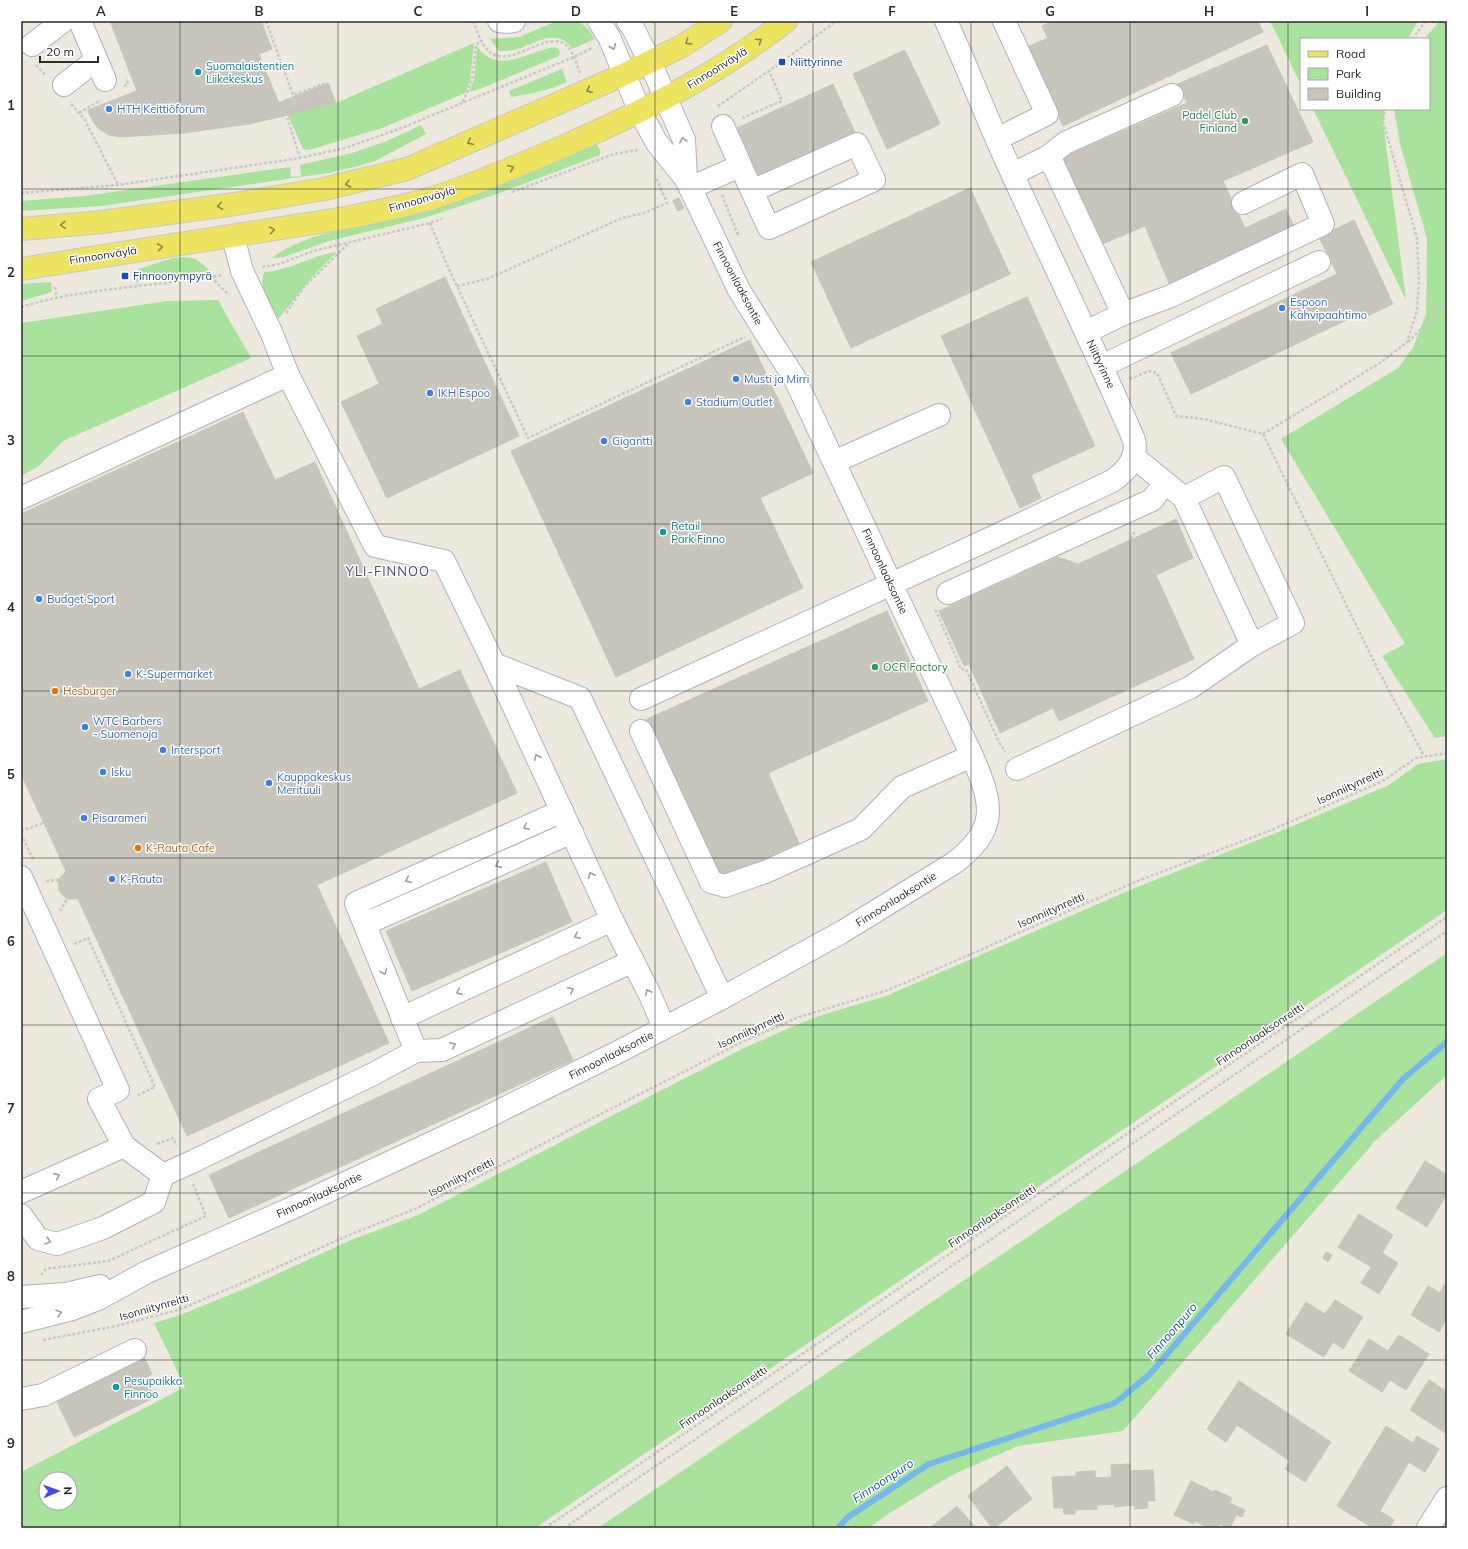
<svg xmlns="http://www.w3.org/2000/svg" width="1468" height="1549" viewBox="0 0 1468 1549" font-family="Mulish,sans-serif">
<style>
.green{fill:#a8e29c;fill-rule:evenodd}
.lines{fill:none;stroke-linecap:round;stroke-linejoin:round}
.stream{stroke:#74b8ec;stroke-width:6}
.building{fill:#c8c5bd;stroke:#c8c5b7}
.minor-casing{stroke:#b1b1be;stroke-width:24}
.major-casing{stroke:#c8c8c8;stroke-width:24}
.path{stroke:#c8c8c8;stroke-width:2.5;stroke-dasharray:3 2;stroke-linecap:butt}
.minor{stroke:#fff;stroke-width:22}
.major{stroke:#ede462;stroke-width:22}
.oneway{stroke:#8c8846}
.oneway2{stroke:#a0a0a0}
.grid{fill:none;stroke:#2b2b2b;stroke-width:1;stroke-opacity:0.55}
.transit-dot{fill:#1a4fb4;stroke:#fff;stroke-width:1.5}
.culture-dot{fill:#0f9aa8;stroke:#fff;stroke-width:1.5}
.shop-dot{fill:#3f7fe0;stroke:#fff;stroke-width:1.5}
.leisure-dot{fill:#2e9e5b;stroke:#fff;stroke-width:1.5}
.food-dot{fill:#e8710a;stroke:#fff;stroke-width:1.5}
.labels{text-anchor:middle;stroke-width:3;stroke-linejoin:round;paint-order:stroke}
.transit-label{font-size:11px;fill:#164399;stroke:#fff;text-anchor:start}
.culture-label{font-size:11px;fill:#0d838f;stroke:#fff;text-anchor:start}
.street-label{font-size:11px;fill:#2b2b2b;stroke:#fff}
.shop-label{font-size:11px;fill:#366cbe;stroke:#fff;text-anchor:start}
.leisure-label{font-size:11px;fill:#27864d;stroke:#fff;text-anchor:end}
.food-label{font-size:11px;fill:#c56008;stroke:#fff;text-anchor:start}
.water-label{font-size:12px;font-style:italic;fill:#115499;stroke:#fff}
.quarter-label{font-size:13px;letter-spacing:1px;fill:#4c4d7b;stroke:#fff}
.neatline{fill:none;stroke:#2b2b2b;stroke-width:1.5}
.grid-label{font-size:13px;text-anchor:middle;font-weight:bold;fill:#2b2b2b}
</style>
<rect width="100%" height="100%" fill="#ede9de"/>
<g class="green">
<path d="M557 21C577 21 584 20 595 39L572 49C558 27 536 43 518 49 512 51 506 51 499 51L490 39 519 37Z"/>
<polygon points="1270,21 1418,21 1408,39 1301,39 1301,85"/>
<polygon points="1440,21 1447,21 1447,736 1435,738 1382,656 1405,644 1281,439 1398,368 1413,348 1426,314 1427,239 1400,144 1394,109 1429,109 1429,39 1424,39"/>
<polygon points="474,43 470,81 465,93 382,128 319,147 308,150 303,149 288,115 336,103"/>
<path d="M477 46C497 76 527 52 554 47L558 48 560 52 559 56 480 89 469 92 474 80Z"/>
<path d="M562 69 567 82C550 90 530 94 511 97L509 91Z"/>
<polygon points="1313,109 1385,109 1383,122 1406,300"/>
<polygon points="421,125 426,134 375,161 358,166 328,173 101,206 21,211 21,201 84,196 290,167 291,177 301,176 300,165 352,153 387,141"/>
<path d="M596 143 600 150V155L494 195 424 218 329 241 284 257 272 258C305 233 352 228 392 219 415 214 439 206 462 199 508 184 552 163 596 143Z"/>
<path d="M335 252 336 253 312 277 279 318C276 315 271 313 269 310 262 299 261 284 264 272 288 271 311 256 335 252Z"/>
<polygon points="186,257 196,259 211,271 138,278 138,269 173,258"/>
<polygon points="51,282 52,292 21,301 21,284"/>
<polygon points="218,300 251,358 63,441 39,466 21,476 21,323 167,301"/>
<path d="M1447 759V910L535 1528H21V1472L185 1387 154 1323 180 1315 249 1287 351 1240 418 1215 744 1048 801 1023 825 1014 886 996 909 986 1137 887 1276 833 1389 785 1418 764ZM46 1479H70V1503H46Z"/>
<polygon points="1447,953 1447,1075 1376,1140 1123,1431 1018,1446 952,1475 888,1514 869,1528 598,1528"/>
</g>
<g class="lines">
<polyline class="stream" points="838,1528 848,1517 929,1464 1115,1403 1150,1374 1403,1079 1447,1042"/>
</g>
<g class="building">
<polygon points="110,21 261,21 272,49 259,54 284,116 249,124 183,133 121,137 109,135 99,129 92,120 88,110 137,91"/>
<polygon points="1053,21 1258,21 1263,32 1063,126 1027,47 1048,38 1042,26"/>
<polygon points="1267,45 1313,142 1223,181 1245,228 1286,209 1296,231 1171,288 1145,226 1100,245 1060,159 1187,103 1178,84"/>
<polygon points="905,50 940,124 887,149 853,74"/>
<polygon points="328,83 336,103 284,116 278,103"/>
<polygon points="833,84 857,137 759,181 735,129"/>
<polygon points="970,188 1010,274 851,348 811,262"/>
<polygon points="679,198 684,208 678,211 673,201"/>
<polygon points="1354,220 1393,304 1359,320 1357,315 1191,394 1171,353 1337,274 1319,237"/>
<polygon points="445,277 519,436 387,498 341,402 379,384 357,336 383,324 376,309"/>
<polygon points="1027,297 1095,446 1031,475 1041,498 1020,508 941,336"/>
<polygon points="750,340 813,473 760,498 803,588 616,677 511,451"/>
<polygon points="243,412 275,480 315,462 419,689 460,670 517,793 317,885 389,1043 187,1136 78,899 67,899 59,891 58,880 66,871 21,774 21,514"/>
<polygon points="1176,519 1193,558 1156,575 1194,659 1059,721 1053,708 1000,733 969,664 964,666 939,611 1058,557 1078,564"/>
<polygon points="887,611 928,701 768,773 799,843 719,880 647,719"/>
<polygon points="546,862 572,922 412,991 386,931"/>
<polygon points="553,1017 573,1060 229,1218 209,1175"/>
<polygon points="1425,1161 1447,1175 1447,1194 1427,1227 1396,1208"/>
<polygon points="1359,1214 1393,1235 1382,1253 1398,1263 1379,1294 1361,1283 1371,1267 1338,1247"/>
<polygon points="1326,1252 1332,1255 1328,1262 1323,1258"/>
<polygon points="1444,1285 1447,1287 1447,1318 1439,1332 1411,1315 1428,1286 1440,1293"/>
<polygon points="1335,1300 1363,1317 1343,1349 1333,1342 1324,1357 1286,1334 1306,1302 1325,1314"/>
<polygon points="1399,1335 1429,1354 1406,1390 1390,1380 1382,1392 1349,1371 1369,1339 1388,1351"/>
<polygon points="144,1357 152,1374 146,1378 155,1397 74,1437 56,1400"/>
<polygon points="1429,1380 1446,1391 1447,1390 1447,1434 1410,1410"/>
<polygon points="1239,1381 1331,1442 1305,1482 1285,1469 1290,1461 1237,1425 1226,1442 1207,1429"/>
<polygon points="1386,1426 1413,1443 1417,1436 1439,1449 1425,1472 1409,1462 1380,1511 1394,1520 1389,1528 1373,1528 1337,1506"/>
<polygon points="1130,1464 1130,1471 1153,1470 1155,1501 1147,1501 1148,1508 1135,1509 1135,1505 1114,1507 1111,1465"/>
<polygon points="1007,1466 1032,1499 994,1528 992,1528 968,1496"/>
<polygon points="1095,1471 1097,1509 1075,1510 1075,1514 1064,1514 1063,1508 1054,1508 1052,1477 1076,1476 1076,1472"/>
<polygon points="1112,1477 1114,1504 1097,1505 1095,1478"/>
<polygon points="1191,1481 1214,1492 1215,1490 1232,1498 1218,1528 1209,1528 1195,1521 1194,1524 1174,1515"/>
<polygon points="1230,1503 1245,1510 1242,1517 1236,1515 1230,1528 1228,1528 1220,1524"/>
<polygon points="957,1506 976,1528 930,1528"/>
</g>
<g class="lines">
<defs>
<g id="minor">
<polyline points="80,21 105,80"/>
<polyline points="499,21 508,22 514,21"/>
<polyline points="628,21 633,28 650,62 684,140 686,179"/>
<polyline points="32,45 63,21"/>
<polyline points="64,85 96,60"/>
<polyline points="723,126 752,191"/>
<polyline points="997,139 1047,114 1004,21"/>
<polygon points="857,144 874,180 769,228 752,191"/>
<polyline points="1049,156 1123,314"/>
<polyline points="1013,174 1049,156 1065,143 1172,95"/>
<polyline points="690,188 740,166"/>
<polyline points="233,236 242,271 272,334 288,375 375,546 444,561 494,664 580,698 722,998"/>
<polyline points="1086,332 1123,314 1171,296 1323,224 1302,174 1243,203"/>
<polyline points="1102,366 1319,262"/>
<polyline points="834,462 939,415"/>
<polyline points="21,498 288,375"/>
<polyline points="1184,498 1224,477 1293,623 1252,645"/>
<polyline points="948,593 1152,500 1165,483"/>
<polyline points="494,664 612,920 650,995 664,1027"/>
<path d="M641 699 987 540 1112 481C1127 471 1138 458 1134 440 1091 339 1042 241 997 140 980 101 964 60 946 21"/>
<polyline points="641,731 711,882 725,886 765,872 861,829 902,787 972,756"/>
<polyline points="1017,769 1191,687 1252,645 1184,498 1134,457"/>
<polyline points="21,877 118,1090 99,1099 124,1146 163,1175"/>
<polyline points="365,924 572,832"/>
<polyline points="402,1018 612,920"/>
<polyline points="416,1051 356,903 562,811"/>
<polyline points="21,1192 124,1146"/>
<polyline points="21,1215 38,1239 57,1244 103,1228 154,1202 163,1175 194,1161 373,1074 416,1051 442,1050 633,961"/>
<polyline points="21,1297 66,1294 100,1286"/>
<path d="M21 1322 72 1309 98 1299 147 1272 292 1208 483 1119 618 1052 722 998 842 932 954 863C999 829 993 804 972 756L794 377 770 340 739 290 686 179 657 143 640 112 610 39 599 21"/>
<polyline points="21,1399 43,1395 135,1350"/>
<polyline points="1428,1528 1447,1498"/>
</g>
<g id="major">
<polyline points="21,229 102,222 235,204 324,189 407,169 625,74 682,46 721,21"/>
<path d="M21 269 345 218C376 212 406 206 436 197 479 183 519 165 560 148 640 113 717 75 786 21"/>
</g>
</defs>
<use href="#minor" class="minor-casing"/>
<use href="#major" class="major-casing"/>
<g class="path">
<polyline points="266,21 293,95 323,84 326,92 284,107 300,158"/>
<path d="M473 21C477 30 481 44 488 51 511 71 544 29 566 45 573 51 577 65 580 73"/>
<polyline points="1412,39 1426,21"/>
<polyline points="36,65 46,76"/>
<polyline points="124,86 128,84 126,78"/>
<polyline points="463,102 472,80 476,45 482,40"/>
<polyline points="71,104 85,120 118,185"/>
<polyline points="718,106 782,62 836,21"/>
<polyline points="79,113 101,100"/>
<polyline points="742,118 782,101 769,71"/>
<polyline points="512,192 614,154 638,150"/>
<polyline points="21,193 118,185 300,158 345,148 399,129 574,57 592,48"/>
<polyline points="722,195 739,237"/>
<polyline points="430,223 447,265 528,438 745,337"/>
<polyline points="262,267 279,264 313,251 430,223 442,219"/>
<polyline points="136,274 138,285"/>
<polyline points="211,277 229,295"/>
<polyline points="457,286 487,279 622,218 644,213 667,203 656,177"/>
<polyline points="55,287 57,298"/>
<path d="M21 307C86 287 155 287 222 275"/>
<polyline points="286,313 304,287 349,243"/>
<polyline points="1408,342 1447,302"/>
<polyline points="1130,379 1149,371 1157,373 1176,416 1204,419 1263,434 1377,668 1424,756"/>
<polyline points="1263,434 1380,363 1407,342 1417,310 1419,281 1417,238 1383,122 1385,109"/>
<polyline points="1131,539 1134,532"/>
<polyline points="937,610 936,611 961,669 966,669 999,742 1005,752"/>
<polyline points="21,831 43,823"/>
<polyline points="21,834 34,861"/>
<polyline points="46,881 58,880"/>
<polyline points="60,911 67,899"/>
<polyline points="74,944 88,938 155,1087 138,1095"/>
<polyline points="157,1144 173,1138 177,1146"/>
<polyline points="41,1275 46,1269 108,1261 206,1216 193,1184"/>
<polyline points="43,1340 116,1326 178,1310 247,1281 349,1235 415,1209 740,1043 799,1017 885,991 907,982 1135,882 1274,829 1383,781 1416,758 1447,753"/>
<polyline points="545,1528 1447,917"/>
<polyline points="564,1528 1447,931"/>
</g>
<use href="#minor" class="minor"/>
<use href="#major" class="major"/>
</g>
<defs><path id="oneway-chevron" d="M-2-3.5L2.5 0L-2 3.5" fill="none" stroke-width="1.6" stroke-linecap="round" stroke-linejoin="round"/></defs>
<g class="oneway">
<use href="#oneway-chevron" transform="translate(759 41) rotate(-34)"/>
<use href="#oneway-chevron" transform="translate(688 42) rotate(147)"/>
<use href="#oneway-chevron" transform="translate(589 90) rotate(156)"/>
<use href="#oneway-chevron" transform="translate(470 142) rotate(156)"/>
<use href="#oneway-chevron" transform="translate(511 168) rotate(-23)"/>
<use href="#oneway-chevron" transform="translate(348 184) rotate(166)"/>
<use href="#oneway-chevron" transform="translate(220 206) rotate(172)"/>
<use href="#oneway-chevron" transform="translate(63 225) rotate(176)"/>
<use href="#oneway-chevron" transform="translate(272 230) rotate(-9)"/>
<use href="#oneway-chevron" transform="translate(160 247) rotate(-8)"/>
</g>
<g class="oneway2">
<use href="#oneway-chevron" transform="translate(613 47) rotate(67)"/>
<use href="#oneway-chevron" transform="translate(683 140) rotate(-102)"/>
<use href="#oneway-chevron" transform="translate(537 757) rotate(-115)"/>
<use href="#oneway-chevron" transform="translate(526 827) rotate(156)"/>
<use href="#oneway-chevron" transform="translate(498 865) rotate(156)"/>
<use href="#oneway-chevron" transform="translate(591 875) rotate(-115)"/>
<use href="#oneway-chevron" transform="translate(408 880) rotate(156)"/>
<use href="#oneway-chevron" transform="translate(577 936) rotate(155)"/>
<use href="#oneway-chevron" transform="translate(384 972) rotate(68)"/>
<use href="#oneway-chevron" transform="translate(571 990) rotate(-25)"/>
<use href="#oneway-chevron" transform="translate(459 992) rotate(156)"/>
<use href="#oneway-chevron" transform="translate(648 992) rotate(-116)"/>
<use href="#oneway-chevron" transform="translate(453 1045) rotate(-25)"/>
<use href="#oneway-chevron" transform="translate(57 1176) rotate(-24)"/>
<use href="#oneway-chevron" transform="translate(48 1241) rotate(15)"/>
<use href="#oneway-chevron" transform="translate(59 1313) rotate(-16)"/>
</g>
<path class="grid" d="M180 21V1528M338 21V1528M497 21V1528M655 21V1528M813 21V1528M971 21V1528M1130 21V1528M1288 21V1528M21 189H1447M21 356H1447M21 524H1447M21 691H1447M21 858H1447M21 1025H1447M21 1193H1447M21 1360H1447"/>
<g class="transit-dot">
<rect x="778" y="58" width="8" height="8" rx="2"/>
<rect x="121" y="272" width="8" height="8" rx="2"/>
</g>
<g class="culture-dot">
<circle cx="198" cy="72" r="4"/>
<circle cx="663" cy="532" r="4"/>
<circle cx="116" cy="1387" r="4"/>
</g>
<g class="shop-dot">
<circle cx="109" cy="109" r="4"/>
<circle cx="1282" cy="308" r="4"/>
<circle cx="736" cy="379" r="4"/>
<circle cx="430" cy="393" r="4"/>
<circle cx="688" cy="402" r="4"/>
<circle cx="604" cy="441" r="4"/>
<circle cx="39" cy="599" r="4"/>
<circle cx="128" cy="674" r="4"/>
<circle cx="85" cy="727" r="4"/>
<circle cx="163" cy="750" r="4"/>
<circle cx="103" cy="772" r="4"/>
<circle cx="269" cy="783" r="4"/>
<circle cx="84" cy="818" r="4"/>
<circle cx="112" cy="879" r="4"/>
</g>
<g class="leisure-dot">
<circle cx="1245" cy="121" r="4"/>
<circle cx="875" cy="667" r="4"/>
</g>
<g class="food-dot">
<circle cx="55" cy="691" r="4"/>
<circle cx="138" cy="848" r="4"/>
</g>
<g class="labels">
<g class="transit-label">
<text x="790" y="66">Niittyrinne</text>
<text x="133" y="280">Finnoonympyrä</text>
</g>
<g class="culture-label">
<text x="206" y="70">Suomalaistentien<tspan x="206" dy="13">Liikekeskus</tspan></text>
<text x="671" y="530">Retail<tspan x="671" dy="13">Park Finno</tspan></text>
<text x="124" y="1385">Pesupaikka<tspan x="124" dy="13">Finnoo</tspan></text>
</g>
<g class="street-label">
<text transform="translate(717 68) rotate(-32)" y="4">Finnoonväylä</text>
<text transform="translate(422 199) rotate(-16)" y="4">Finnoonväylä</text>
<text transform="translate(103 255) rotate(-9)" y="4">Finnoonväylä</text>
<text transform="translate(738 283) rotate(62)" y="4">Finnoonlaaksontie</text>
<text transform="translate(1101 364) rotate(65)" y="4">Niittyrinne</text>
<text transform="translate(885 571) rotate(65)" y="4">Finnoonlaaksontie</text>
<text transform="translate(1350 786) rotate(-25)" y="4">Isonniitynreitti</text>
<text transform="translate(896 899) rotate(-32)" y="4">Finnoonlaaksontie</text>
<text transform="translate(1051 910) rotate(-24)" y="4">Isonniitynreitti</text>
<text transform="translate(751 1030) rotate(-25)" y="4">Isonniitynreitti</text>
<text transform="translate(1260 1034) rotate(-34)" y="4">Finnoonlaaksonreitti</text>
<text transform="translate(611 1055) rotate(-27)" y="4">Finnoonlaaksontie</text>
<text transform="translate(461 1177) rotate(-27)" y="4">Isonniitynreitti</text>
<text transform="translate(319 1195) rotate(-25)" y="4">Finnoonlaaksontie</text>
<text transform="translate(992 1216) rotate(-34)" y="4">Finnoonlaaksonreitti</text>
<text transform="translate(154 1307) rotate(-16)" y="4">Isonniitynreitti</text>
<text transform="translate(723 1397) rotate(-34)" y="4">Finnoonlaaksonreitti</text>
</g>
<g class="shop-label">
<text x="117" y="113">HTH Keittiöforum</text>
<text x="1290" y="306">Espoon<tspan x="1290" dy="13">Kahvipaahtimo</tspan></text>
<text x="744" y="383">Musti ja Mirri</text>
<text x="438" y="397">IKH Espoo</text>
<text x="696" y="406">Stadium Outlet</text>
<text x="612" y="445">Gigantti</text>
<text x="47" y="603">Budget Sport</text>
<text x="136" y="678">K-Supermarket</text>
<text x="93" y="725">WTC Barbers<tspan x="93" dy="13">- Suomenoja</tspan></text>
<text x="171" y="754">Intersport</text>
<text x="111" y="776">Isku</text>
<text x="277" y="781">Kauppakeskus<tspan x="277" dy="13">Merituuli</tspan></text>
<text x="92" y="822">Pisarameri</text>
<text x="120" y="883">K-Rauta</text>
</g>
<g class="leisure-label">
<text x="1237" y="119">Padel Club<tspan x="1237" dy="13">Finland</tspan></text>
<text x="883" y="671" text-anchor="start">OCR Factory</text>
</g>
<g class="food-label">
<text x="63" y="695">Hesburger</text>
<text x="146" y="852">K-Rauta Cafe</text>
</g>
<g class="water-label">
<text transform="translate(1172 1331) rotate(-49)" y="4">Finnoonpuro</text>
<text transform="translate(883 1481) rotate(-33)" y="4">Finnoonpuro</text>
</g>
<g class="quarter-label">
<text x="388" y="576">YLI-FINNOO</text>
</g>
</g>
<rect width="1468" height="1549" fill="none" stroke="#ffffff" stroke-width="44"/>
<rect x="1300" y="38" width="130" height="72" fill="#ffffff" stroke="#aaaaaa"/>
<rect x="1308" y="51" width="20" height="6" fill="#ede462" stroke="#aaaaaa"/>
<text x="1336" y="58" font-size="12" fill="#2b2b2b">Road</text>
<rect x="1308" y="68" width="20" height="12" fill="#a8e29c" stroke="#aaaaaa"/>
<text x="1336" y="78" font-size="12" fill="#2b2b2b">Park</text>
<rect x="1308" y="88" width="20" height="12" fill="#c8c5bd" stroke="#aaaaaa"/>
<text x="1336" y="98" font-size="12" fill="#2b2b2b">Building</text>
<g transform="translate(58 1491) rotate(88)"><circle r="19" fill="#ffffff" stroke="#aaaaaa"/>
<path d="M0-3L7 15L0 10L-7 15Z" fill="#4246f5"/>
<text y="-6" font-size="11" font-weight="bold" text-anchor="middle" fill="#2b2b2b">N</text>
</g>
<path d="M40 56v6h58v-6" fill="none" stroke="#2b2b2b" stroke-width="2"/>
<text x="46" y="56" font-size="12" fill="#2b2b2b" stroke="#ffffff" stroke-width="3" paint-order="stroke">20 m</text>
<rect x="22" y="22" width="1424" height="1505" class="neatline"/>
<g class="grid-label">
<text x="101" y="16">A</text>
<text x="259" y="16">B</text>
<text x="418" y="16">C</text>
<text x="576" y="16">D</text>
<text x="734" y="16">E</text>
<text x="892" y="16">F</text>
<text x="1050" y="16">G</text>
<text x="1209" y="16">H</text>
<text x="1367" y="16">I</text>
<text x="11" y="110">1</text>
<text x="11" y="277">2</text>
<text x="11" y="445">3</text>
<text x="11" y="612">4</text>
<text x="11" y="779">5</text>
<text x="11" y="946">6</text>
<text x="11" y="1113">7</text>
<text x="11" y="1281">8</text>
<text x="11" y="1448">9</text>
</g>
</svg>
